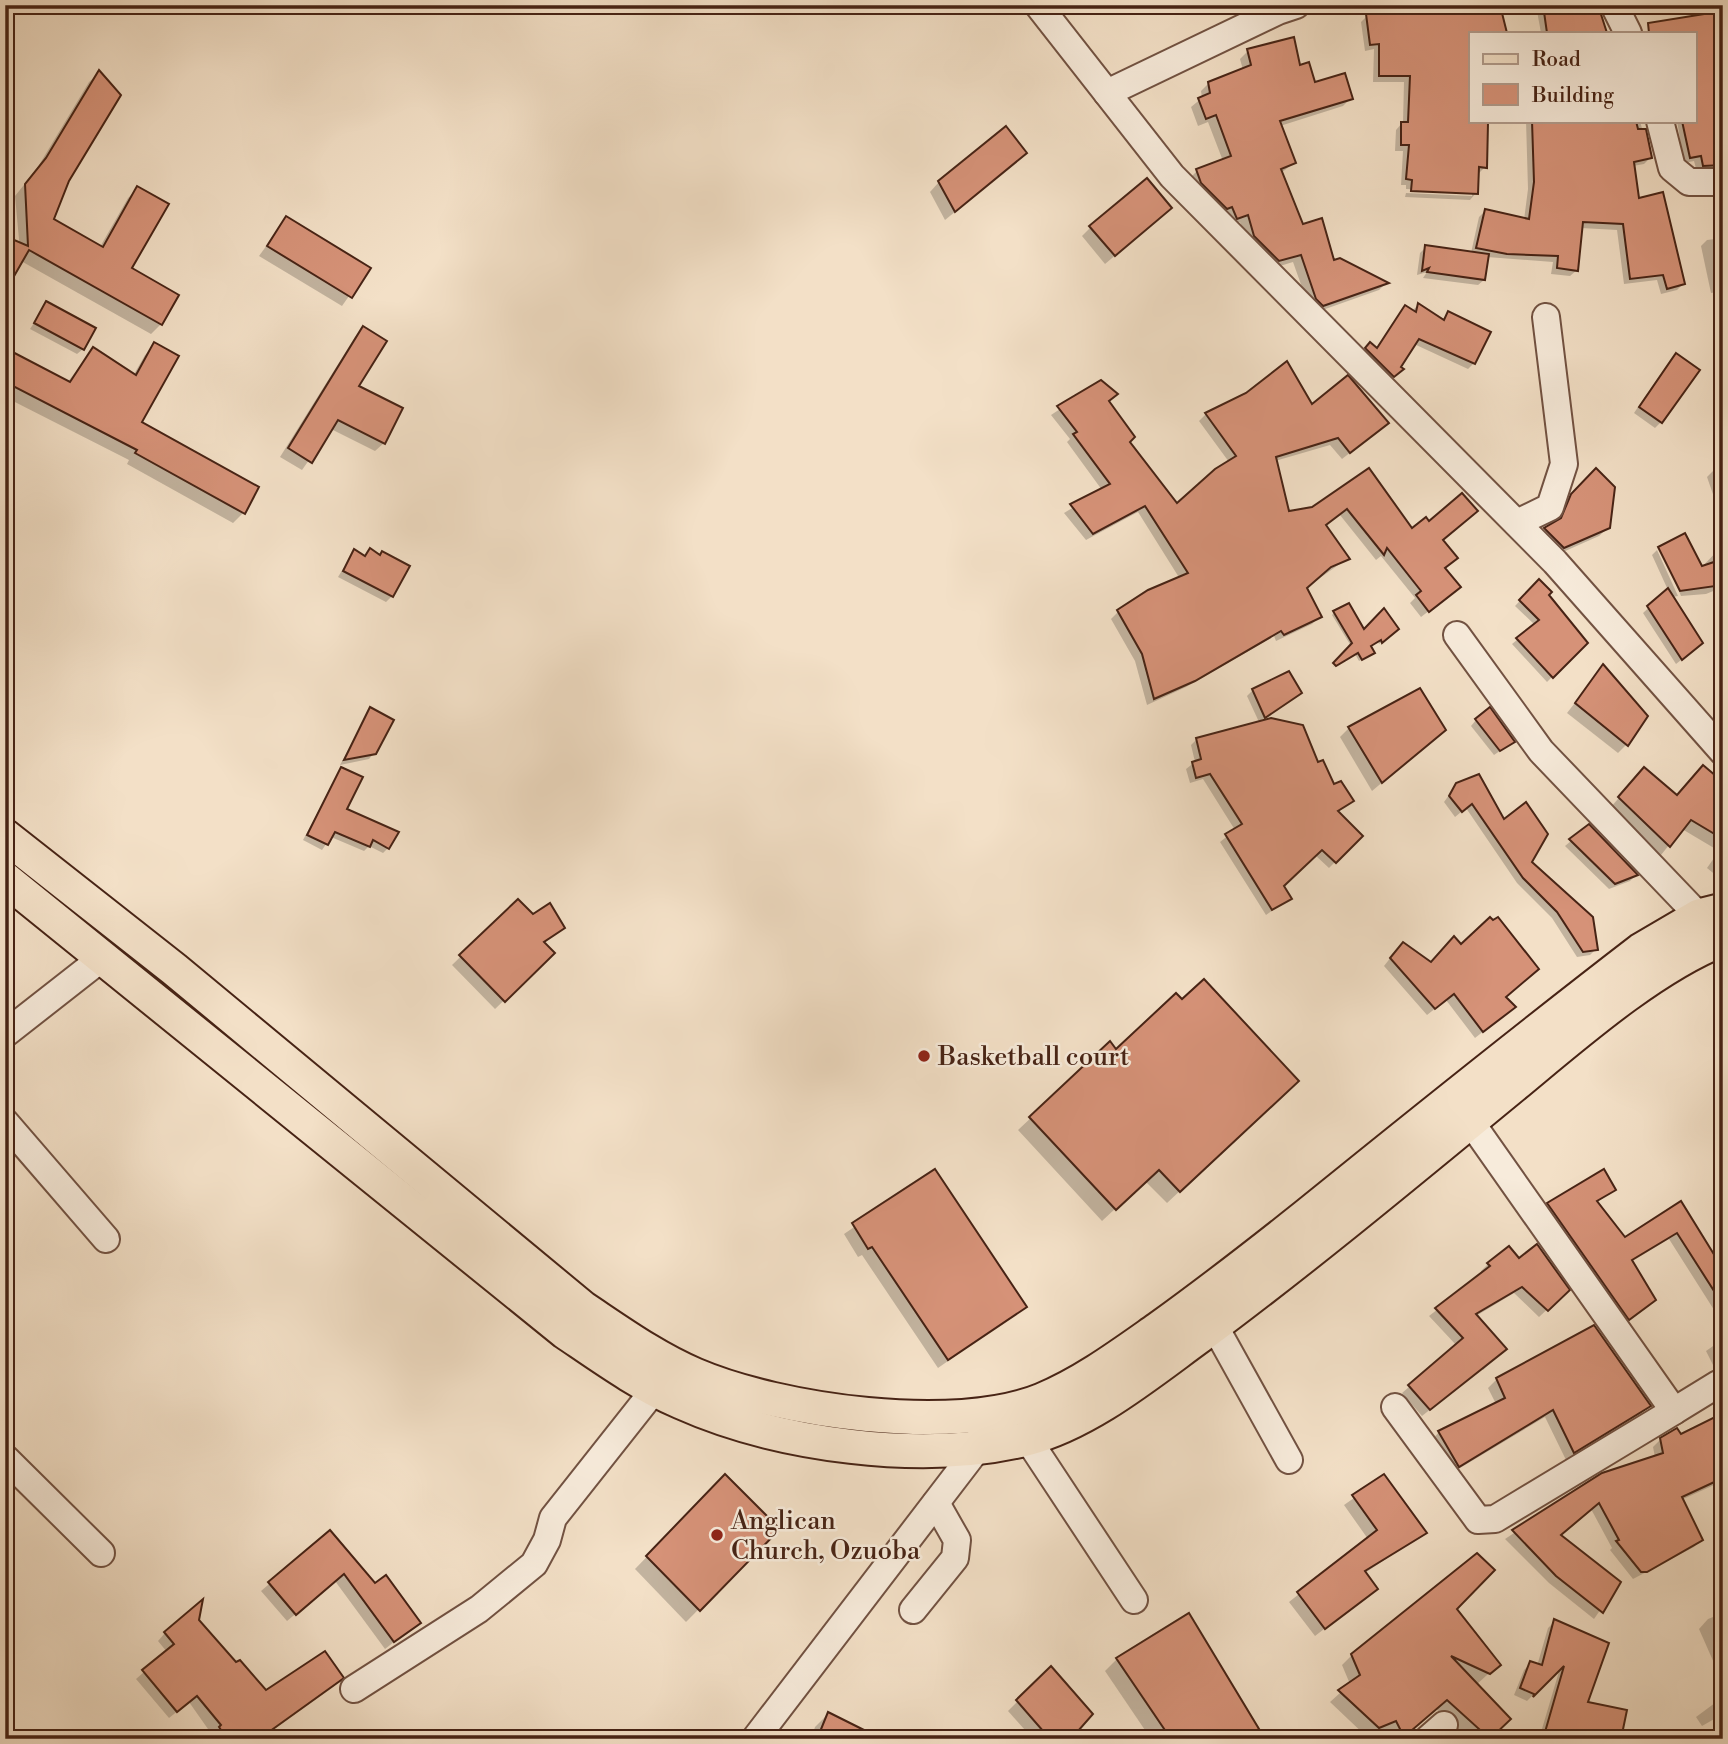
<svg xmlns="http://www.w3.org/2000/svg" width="1728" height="1744" viewBox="0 0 1728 1744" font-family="'Libre Bodoni',serif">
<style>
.shadow{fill:#0003}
.building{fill:#d69278;stroke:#472315;stroke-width:2}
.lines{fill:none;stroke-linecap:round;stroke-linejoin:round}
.minor-casing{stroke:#725242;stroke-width:30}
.major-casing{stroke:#472315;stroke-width:37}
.minor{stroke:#f7ebdb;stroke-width:26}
.major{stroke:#f3e0c7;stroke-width:33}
.poi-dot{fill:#8f2418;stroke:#f7ebdb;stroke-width:2.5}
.labels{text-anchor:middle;stroke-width:5;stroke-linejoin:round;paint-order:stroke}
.poi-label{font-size:26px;fill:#472315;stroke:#f7ebdb;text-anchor:start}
</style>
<rect width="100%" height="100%" fill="#f3e0c7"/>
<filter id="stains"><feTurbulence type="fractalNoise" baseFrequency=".00286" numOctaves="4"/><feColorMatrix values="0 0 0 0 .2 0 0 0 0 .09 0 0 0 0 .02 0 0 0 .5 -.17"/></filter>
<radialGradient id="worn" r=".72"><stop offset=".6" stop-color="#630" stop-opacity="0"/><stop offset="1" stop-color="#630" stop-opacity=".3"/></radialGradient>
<g class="shadow">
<polygon points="1442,5 1473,5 1474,11 1499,5 1506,33 1471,33 1471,121 1486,121 1485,167 1479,173 1476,193 1470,200 1405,197 1406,193 1472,196 1472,192 1406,189 1406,185 1401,185 1403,151 1395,151 1396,130 1403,122 1404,82 1373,82 1374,49 1365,51 1361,22 1367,16"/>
<polygon points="1543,5 1599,5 1605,33 1541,33 1537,11"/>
<polygon points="1723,13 1723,168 1697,172 1694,161 1684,163 1677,121 1695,121 1695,33 1649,33 1648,30 1655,24"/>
<polygon points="1248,51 1299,67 1314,85 1351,98 1343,106 1280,126 1294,163 1281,173 1302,226 1333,263 1386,283 1379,290 1314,313 1309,307 1293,262 1270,269 1247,244 1240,222 1229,226 1189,179 1197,171 1223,161 1208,122 1198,126 1191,107 1202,98 1201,91 1209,83 1243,70 1240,59"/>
<polygon points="99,73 52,220 100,247 128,198 138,188 130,269 161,324 151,334 21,261 15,196 36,170 89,82"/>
<polygon points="1526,121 1640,121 1650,158 1644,164 1633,166 1637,200 1683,284 1677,290 1661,294 1657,280 1624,284 1617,230 1581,228 1577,270 1570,276 1551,274 1553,262 1487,257 1484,280 1478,285 1423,278 1427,272 1417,275 1420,253 1426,247 1471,253 1479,217 1485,211 1524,220 1528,189"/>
<polygon points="1016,162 945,220 930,192 939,182"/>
<polygon points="1161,217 1105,264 1082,236 1091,227"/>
<polygon points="286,219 368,269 342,306 259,256"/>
<polygon points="1723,238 1723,291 1711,293 1701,246 1707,240"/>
<polygon points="47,303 83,349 77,354 30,329"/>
<polygon points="1418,305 1442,320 1448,313 1474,363 1468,369 1414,344 1396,375 1387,382 1360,355 1370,344 1376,349 1400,313 1406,307 1412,311"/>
<polygon points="363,328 357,387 384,443 375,451 331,429 302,470 280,457 355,337"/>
<polygon points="155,345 140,423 243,513 233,523 127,464 129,460 5,397 5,350 67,383 93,349 133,376 145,355"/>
<polygon points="1670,361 1661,422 1655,428 1634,413"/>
<polygon points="1101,382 1116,395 1108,402 1128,442 1177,505 1229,462 1199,421 1206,414 1311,406 1379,430 1342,459 1330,445 1275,461 1287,513 1313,509 1368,470 1412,530 1442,541 1443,569 1451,594 1421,617 1410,603 1415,598 1381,556 1376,560 1340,515 1325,526 1348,558 1306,588 1319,617 1312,624 1276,641 1274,636 1186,687 1147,705 1135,661 1111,619 1119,611 1180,579 1138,512 1086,540 1064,513 1102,490 1067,442 1070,439 1051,415"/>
<polygon points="1596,470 1609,527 1599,536 1554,556 1536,538 1555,523 1562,505"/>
<polygon points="1723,470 1723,523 1707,477 1713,471"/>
<polygon points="1723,545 1723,587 1706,594 1681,596 1660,548 1698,571"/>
<polygon points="370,550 379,557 392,596 386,602 338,577 354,551 363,557"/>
<polygon points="1657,550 1678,596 1672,597 1695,649 1676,664 1643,613 1668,590 1652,555"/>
<polygon points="1539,581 1586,643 1547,682 1512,644 1535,625 1515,606"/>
<polygon points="1334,613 1364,632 1397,629 1379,644 1378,641 1370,646 1371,655 1359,661 1355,654 1333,667 1351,646 1332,615"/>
<polygon points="1603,667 1627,744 1618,753 1567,713"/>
<polygon points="1253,690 1300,693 1259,722 1247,696"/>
<polygon points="371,709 375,752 369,759 340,765"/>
<polygon points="1476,720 1513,742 1494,755 1471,726"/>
<polygon points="1349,728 1434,739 1372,791 1340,737"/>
<polygon points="1197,739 1317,765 1334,786 1352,801 1337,812 1361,836 1329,868 1315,855 1282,886 1289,899 1266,915 1220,842 1235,830 1203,779 1190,783 1186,769 1195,762 1191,745"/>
<polygon points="341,769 344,810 388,848 383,853 369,846 364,851 331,837 322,850 303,840"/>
<polygon points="1636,778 1677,797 1723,784 1723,881 1707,868 1719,851 1682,829 1661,855 1611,807"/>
<polygon points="1457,784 1530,863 1596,949 1590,955 1577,957 1552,918 1517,883 1466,808 1455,817 1444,802"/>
<polygon points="1589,826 1636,875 1630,881 1609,889 1565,846"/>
<polygon points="518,901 532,916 563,928 543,943 553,953 495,1009 452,965"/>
<polygon points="1461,946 1514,1007 1475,1038 1446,1000 1427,1015 1384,966 1395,952 1430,964"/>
<polygon points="1110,1044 1116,1051 1285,1093 1167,1203 1145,1181 1102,1221 1018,1130"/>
<polygon points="935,1172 1025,1307 938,1368 862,1255 858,1257 844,1234"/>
<polygon points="1614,1189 1596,1203 1625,1240 1681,1203 1723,1272 1723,1324 1669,1239 1631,1262 1654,1300 1621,1326 1541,1212 1548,1205"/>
<polygon points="1518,1261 1568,1290 1539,1317 1514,1293 1476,1316 1504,1349 1483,1370 1482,1368 1422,1416 1402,1393 1457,1346 1429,1316 1483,1274 1481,1271 1488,1264"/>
<polygon points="1723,1339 1723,1365 1715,1369 1706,1351"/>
<polygon points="1497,1379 1649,1406 1641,1414 1566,1460 1545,1417 1450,1474 1431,1441 1439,1432 1496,1404 1488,1388"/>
<polygon points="1723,1415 1723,1481 1681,1500 1701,1539 1694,1547 1633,1579 1610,1550 1612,1548 1591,1509 1559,1535 1619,1583 1594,1619 1549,1583 1505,1539 1603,1474 1655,1457 1653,1447 1661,1439 1680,1436"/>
<polygon points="725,1476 778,1529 686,1622 635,1569"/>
<polygon points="1384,1477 1424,1533 1365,1573 1376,1589 1315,1636 1289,1602 1368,1539 1344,1505"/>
<polygon points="330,1532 375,1585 418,1623 385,1649 335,1581 287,1621 261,1591"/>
<polygon points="1455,1609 1498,1665 1476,1685 1508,1719 1488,1739 1469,1739 1436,1709 1401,1739 1390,1739 1385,1730 1368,1738 1330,1702 1350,1684 1342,1665 1352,1655"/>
<polygon points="1723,1613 1723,1659 1714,1663 1699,1629 1708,1619"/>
<polygon points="1555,1621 1585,1703 1619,1739 1539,1739 1560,1668 1527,1701 1514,1695 1524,1670 1531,1663 1537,1666 1548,1628"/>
<polygon points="165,1633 236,1665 266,1692 334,1685 260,1739 215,1739 189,1702 169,1718 136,1679 167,1652 158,1641"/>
<polygon points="1117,1659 1257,1729 1248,1739 1151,1739 1105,1671"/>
<polygon points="1051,1668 1069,1739 1033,1739 1008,1711"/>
<polygon points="1723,1697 1723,1714 1702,1726 1696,1717"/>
<polygon points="828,1714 878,1739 811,1739 815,1727"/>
</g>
<g class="building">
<polygon points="1405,5 1408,8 1500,5 1507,33 1471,33 1471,123 1488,123 1487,168 1479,167 1478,194 1411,191 1412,180 1406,179 1409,145 1401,145 1401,122 1408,122 1410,76 1379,76 1379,44 1370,45 1366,14"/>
<polygon points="1543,5 1598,5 1607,33 1547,33"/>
<polygon points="1723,11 1723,165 1703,166 1701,156 1690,158 1682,121 1695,121 1695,33 1649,33 1648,23"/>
<polygon points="1294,37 1300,65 1309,62 1315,82 1345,73 1353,99 1280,121 1296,163 1281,169 1303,224 1322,218 1334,260 1340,258 1389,283 1323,306 1316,299 1301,255 1279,261 1254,236 1248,215 1237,219 1232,207 1227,209 1201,183 1196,169 1231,156 1216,115 1206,119 1198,98 1210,93 1208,82 1251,65 1247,49"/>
<polygon points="99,70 121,95 69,181 54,219 103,247 137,186 169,204 132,268 179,295 162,325 29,250 5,292 5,236 28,246 25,184 46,158"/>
<polygon points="1532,121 1636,121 1638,129 1646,129 1652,158 1634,162 1639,198 1663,192 1685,284 1667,289 1663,275 1630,279 1623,224 1583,222 1578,271 1557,268 1558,256 1507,254 1476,248 1485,209 1529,219 1534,182"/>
<polygon points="1006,126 1027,153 955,212 938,181"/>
<polygon points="1147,178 1172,208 1115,256 1089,226"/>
<polygon points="286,216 371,268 352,298 267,246"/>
<polygon points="1425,245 1489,254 1485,280 1427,272 1429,268 1422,271"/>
<polygon points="46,301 96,328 84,350 34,323"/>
<polygon points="1418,303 1444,320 1448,311 1491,332 1475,364 1419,339 1401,367 1404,369 1394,377 1365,348 1370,342 1377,348 1405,305 1416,312"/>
<polygon points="363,326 387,341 359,386 403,408 385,444 338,420 312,463 288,448"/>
<polygon points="154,342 179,356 142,422 259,487 245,514 135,453 137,450 5,382 5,348 70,382 93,347 136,375"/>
<polygon points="1676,353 1700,370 1662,423 1639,407"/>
<polygon points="1287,361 1312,404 1348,375 1389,423 1350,453 1338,438 1276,457 1289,511 1312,507 1369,468 1412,528 1426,517 1429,521 1462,493 1478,511 1443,540 1458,558 1445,568 1461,587 1429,612 1416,595 1421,591 1387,548 1384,555 1347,509 1326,525 1350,559 1331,567 1307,588 1322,617 1284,635 1281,631 1195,681 1154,699 1142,654 1117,610 1148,590 1188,573 1145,506 1093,534 1070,504 1110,484 1073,434 1077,432 1057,406 1101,380 1118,394 1109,401 1135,437 1130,442 1177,503 1215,469 1236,456 1205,413 1246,393"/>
<polygon points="1596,468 1615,487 1610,528 1564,548 1544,528 1561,518 1571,494"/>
<polygon points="1685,533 1702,566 1723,559 1723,585 1680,591 1658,547"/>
<polygon points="370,548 380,555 382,551 410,566 393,597 343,571 354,549 365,556"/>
<polygon points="1539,579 1552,592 1549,595 1588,643 1553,678 1516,638 1539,620 1519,600"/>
<polygon points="1668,588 1703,643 1682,660 1647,606"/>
<polygon points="1349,603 1364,629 1384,608 1399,629 1382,643 1381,640 1371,646 1375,653 1362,660 1358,653 1336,666 1333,663 1352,643 1333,611"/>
<polygon points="1603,664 1648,716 1628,746 1575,703"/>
<polygon points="1289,671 1302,693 1265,718 1252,689"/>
<polygon points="1420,688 1446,730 1382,783 1348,727"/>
<polygon points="370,707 394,720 376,754 344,760"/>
<polygon points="1490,707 1515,742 1500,751 1475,719"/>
<polygon points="1271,718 1303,725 1318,762 1323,760 1334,784 1341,781 1354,801 1338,811 1363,836 1336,863 1322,850 1284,886 1292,899 1272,910 1225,834 1242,824 1210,774 1196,778 1192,762 1201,759 1196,738"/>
<polygon points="1703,765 1723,782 1723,839 1691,820 1670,847 1618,797 1644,767 1677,795"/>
<polygon points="341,767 363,777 347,809 399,832 389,849 373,840 370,847 335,832 328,845 307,835"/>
<polygon points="1479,774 1504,819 1526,802 1548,834 1532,862 1593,917 1598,950 1583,952 1557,912 1523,878 1472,804 1462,812 1449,796 1456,783"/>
<polygon points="1589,824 1638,875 1615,884 1569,839"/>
<polygon points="518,899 533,914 550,903 565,928 544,942 555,953 505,1002 459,955"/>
<polygon points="1490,917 1493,920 1498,917 1539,969 1506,997 1516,1007 1483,1032 1454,994 1435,1009 1390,958 1403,942 1431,962 1454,936 1461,944"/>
<polygon points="1204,979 1299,1081 1180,1192 1159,1170 1116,1210 1029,1117 1110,1041 1116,1049 1176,993 1182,999"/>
<polygon points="935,1169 1027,1307 948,1360 872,1247 868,1249 852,1223"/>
<polygon points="1604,1169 1616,1190 1597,1201 1625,1237 1681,1201 1723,1269 1723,1305 1677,1233 1632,1260 1656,1300 1629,1320 1547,1203"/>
<polygon points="1537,1244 1570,1290 1548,1311 1522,1287 1476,1314 1507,1349 1430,1410 1408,1385 1463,1338 1435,1308 1490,1266 1487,1263 1509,1246 1519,1258"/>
<polygon points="1594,1325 1651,1406 1574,1453 1553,1410 1459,1467 1438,1431 1505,1398 1496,1378"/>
<polygon points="1723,1413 1723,1478 1682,1497 1703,1540 1647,1572 1641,1572 1616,1541 1619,1540 1599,1503 1561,1535 1621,1582 1603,1613 1556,1576 1512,1530 1602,1473 1663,1453 1660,1438 1677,1428 1681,1434"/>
<polygon points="725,1474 780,1529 700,1611 646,1556"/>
<polygon points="1384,1474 1427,1533 1365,1571 1378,1589 1325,1629 1297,1592 1377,1530 1352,1495"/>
<polygon points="330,1530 375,1583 386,1575 421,1623 394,1642 344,1574 296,1615 268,1582"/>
<polygon points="1477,1553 1495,1570 1457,1609 1501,1665 1490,1674 1451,1656 1511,1719 1490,1739 1447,1700 1404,1737 1396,1721 1379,1728 1338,1690 1360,1675 1351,1654"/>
<polygon points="203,1599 199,1620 236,1662 240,1660 266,1690 325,1651 344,1678 259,1739 227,1739 219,1727 221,1725 197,1696 177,1712 142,1670 174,1644 164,1632"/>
<polygon points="1189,1613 1259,1729 1242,1739 1171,1739 1116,1658"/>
<polygon points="1554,1619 1609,1643 1588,1702 1627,1710 1621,1739 1543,1739 1564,1666 1533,1697 1534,1694 1520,1688 1530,1661 1542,1665"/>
<polygon points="1051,1666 1093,1714 1071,1739 1050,1739 1016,1700"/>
<polygon points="828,1712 882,1739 817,1739"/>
</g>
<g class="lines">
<defs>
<g id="minor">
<polyline points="1038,5 1172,176 1555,562 1723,752"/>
<polyline points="1614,5 1628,33"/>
<polyline points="1107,93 1278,11 1296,5"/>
<polyline points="1660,121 1672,168 1689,182 1723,182"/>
<polyline points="1517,523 1550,507 1564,464 1546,317"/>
<polyline points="1457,635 1541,751 1699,916"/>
<polyline points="5,1034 102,958"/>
<polyline points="1470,1121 1674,1411 1718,1384 1723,1385"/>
<polyline points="5,1122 106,1239"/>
<polyline points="1214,1325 1289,1460"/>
<polyline points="1395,1407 1478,1520 1495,1519 1674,1411"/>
<polyline points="1027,1438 1134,1600"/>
<polyline points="5,1458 101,1553"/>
<polyline points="913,1610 955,1558 957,1540 936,1503"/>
<polyline points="354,1689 479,1609 534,1564 547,1540 553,1518 655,1389"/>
<polyline points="755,1739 980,1445 981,1435"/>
<polyline points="1428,1739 1444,1725"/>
</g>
<g id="major">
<path d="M5 836 174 969 583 1308C619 1332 655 1358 695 1375 779 1411 955 1436 1042 1400 1083 1383 1121 1355 1158 1329 1208 1293 1257 1255 1306 1216 1417 1126 1528 1037 1641 950L1699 916 1723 910"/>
<path d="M5 879 565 1332C602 1357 639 1384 681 1402 777 1445 923 1465 1026 1439 1089 1423 1149 1373 1200 1336 1305 1258 1406 1174 1507 1091 1568 1041 1649 968 1723 939"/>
</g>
</defs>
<use href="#minor" class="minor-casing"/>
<use href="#major" class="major-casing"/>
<use href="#minor" class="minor"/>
<use href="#major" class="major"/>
</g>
<g class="poi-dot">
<circle cx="924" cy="1056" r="7"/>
<circle cx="717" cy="1535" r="7"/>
</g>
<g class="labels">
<g class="poi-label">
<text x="938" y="1065">Basketball court</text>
<text x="731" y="1529">Anglican<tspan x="731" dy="30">Church, Ozuoba</tspan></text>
</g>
</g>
<rect width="1728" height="1744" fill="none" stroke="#f3e0c7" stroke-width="28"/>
<rect x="7" y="7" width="1714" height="1730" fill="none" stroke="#472315" stroke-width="3.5"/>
<rect x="14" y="14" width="1700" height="1716" fill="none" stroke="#472315" stroke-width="2"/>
<rect x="1469" y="32" width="228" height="91" fill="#f7ebdb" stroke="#b19b8c" stroke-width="2"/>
<rect x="1483" y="54" width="35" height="10" fill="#f3e0c7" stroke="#b19b8c" stroke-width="2"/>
<text x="1532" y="66" font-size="21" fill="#472315">Road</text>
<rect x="1483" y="84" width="35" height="21" fill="#d69278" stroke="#b19b8c" stroke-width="2"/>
<text x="1532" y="102" font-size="21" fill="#472315">Building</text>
<rect width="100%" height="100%" filter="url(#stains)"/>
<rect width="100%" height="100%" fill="url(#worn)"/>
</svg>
